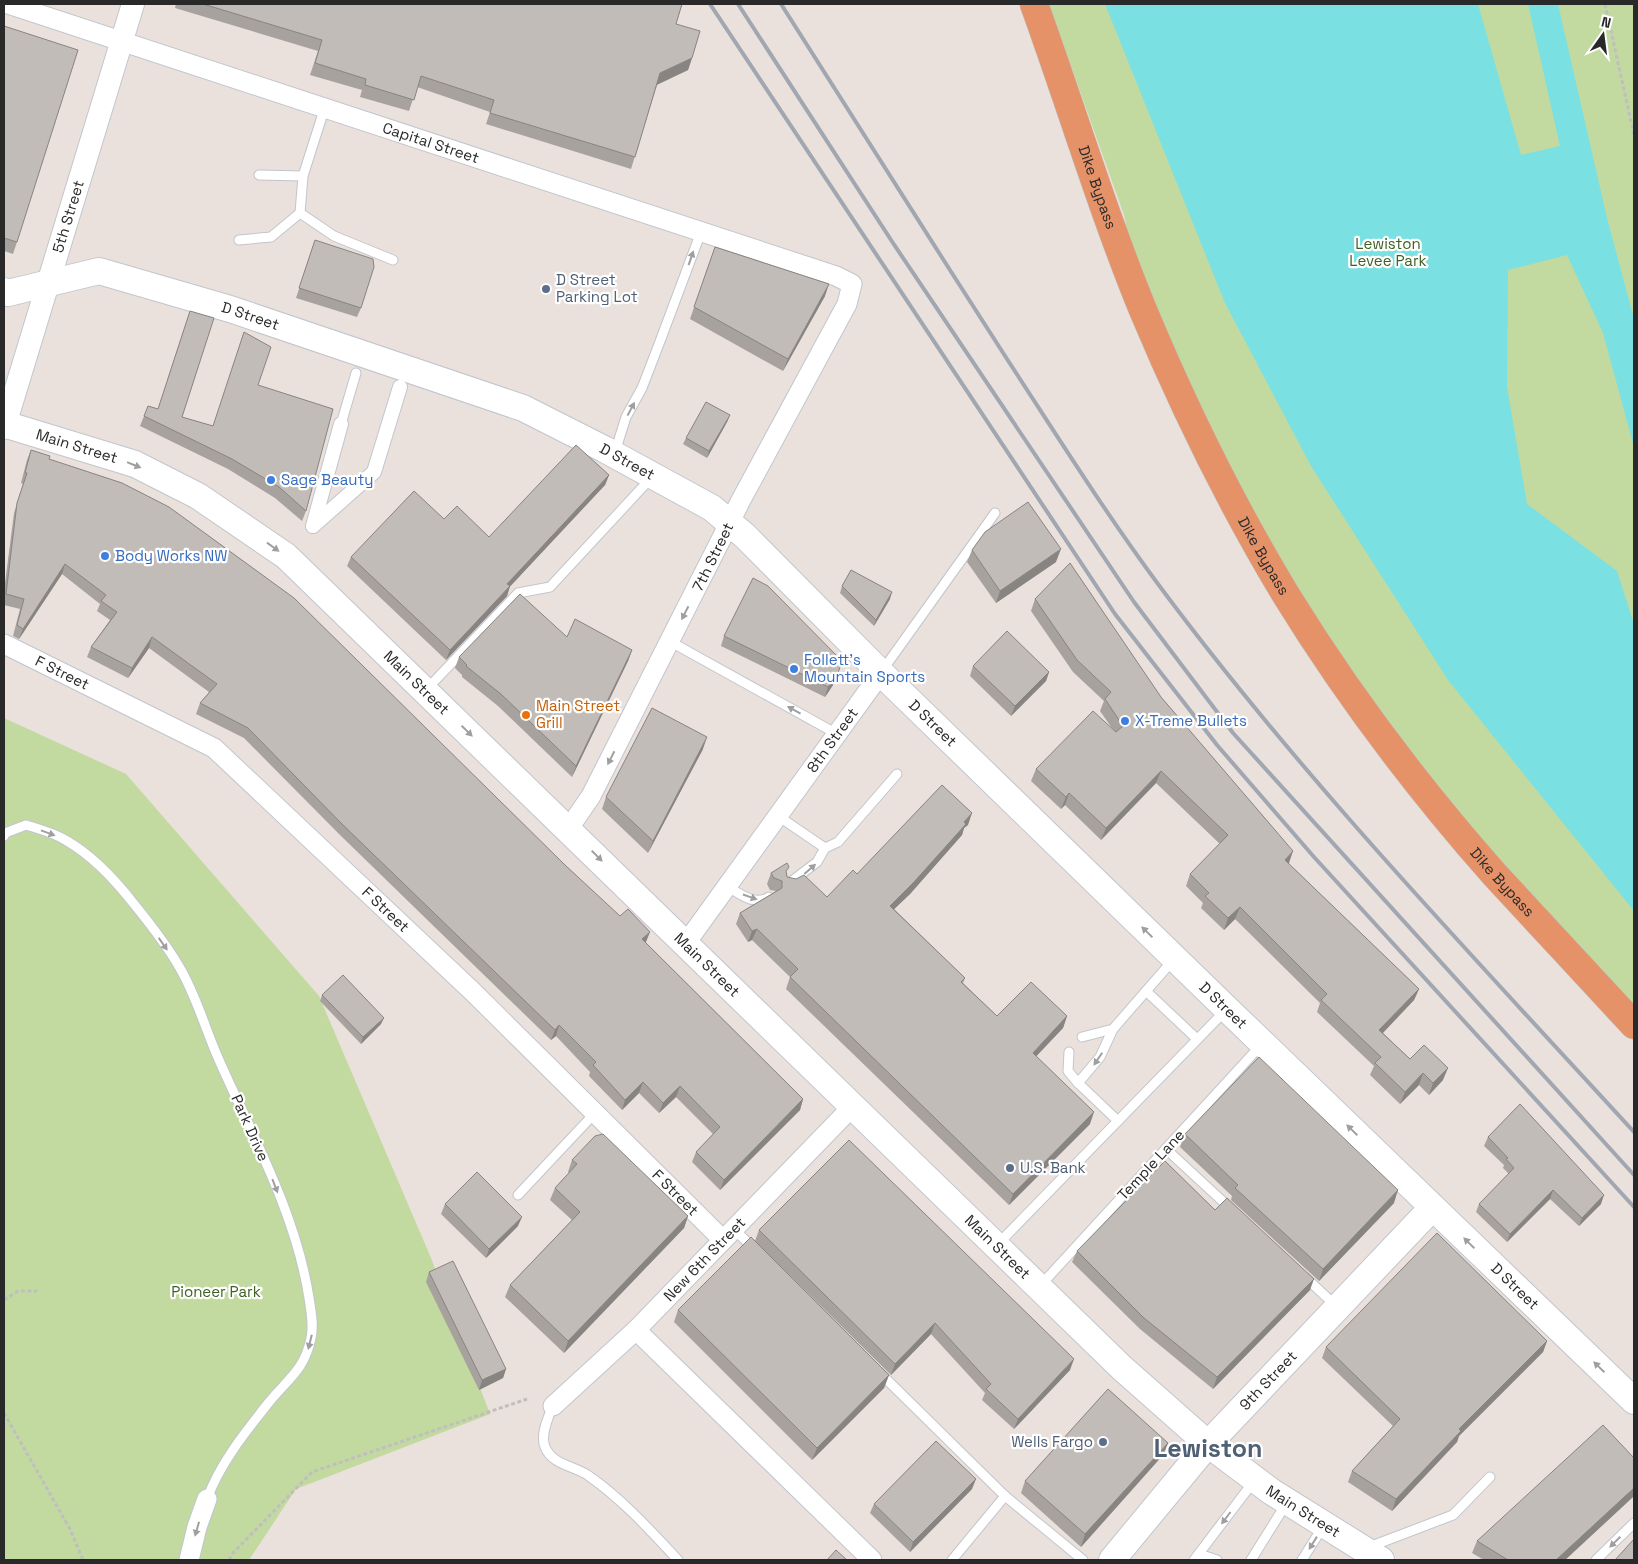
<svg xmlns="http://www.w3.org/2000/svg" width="1638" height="1564" viewBox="0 0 1638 1564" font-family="'Space Grotesk',sans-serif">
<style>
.green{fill:#c2da9f}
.water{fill:#7ae0e1}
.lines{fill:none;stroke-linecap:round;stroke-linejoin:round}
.service-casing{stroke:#c1c6ce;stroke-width:11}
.pedestrian-casing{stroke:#c1c6ce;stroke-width:16}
.minor-casing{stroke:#c1c6ce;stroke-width:21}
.tertiary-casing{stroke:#c1c6ce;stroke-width:24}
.secondary-casing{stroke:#c1c6ce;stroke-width:28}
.trunk-casing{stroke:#bfbfbf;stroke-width:29}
.path{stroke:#bfbfbf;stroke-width:3;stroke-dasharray:4 2.5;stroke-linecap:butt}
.service{stroke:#fff;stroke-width:9}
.pedestrian{stroke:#fff;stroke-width:14}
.minor{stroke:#fff;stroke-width:19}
.tertiary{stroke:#fff;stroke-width:22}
.secondary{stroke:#fff;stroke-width:26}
.trunk{stroke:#e69268;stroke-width:28}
.rail{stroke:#a0a7b1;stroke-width:4}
.wall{fill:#a7a29e}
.shaded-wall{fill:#888481}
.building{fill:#c2bcb8;stroke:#888481}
.oneway{fill:#9f9f9f}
.service-dot{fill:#5c6f8a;stroke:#fff;stroke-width:2}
.shop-dot{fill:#3f7fe0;stroke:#fff;stroke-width:2}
.food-dot{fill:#e8710a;stroke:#fff;stroke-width:2}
.labels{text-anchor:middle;stroke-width:4.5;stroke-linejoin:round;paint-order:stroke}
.street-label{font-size:15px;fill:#292929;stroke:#fff}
.park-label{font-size:15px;fill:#3d5e21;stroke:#fff}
.service-label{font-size:15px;fill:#4e5e75;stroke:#fff;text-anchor:start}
.shop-label{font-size:15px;fill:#366cbe;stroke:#fff;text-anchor:start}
.food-label{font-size:15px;fill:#c56008;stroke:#fff;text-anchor:start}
.town-label{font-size:25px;font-weight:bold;fill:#4f5f74;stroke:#fff}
</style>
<rect width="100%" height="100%" fill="#eae0dc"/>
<g class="green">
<polygon points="1049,4 1634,4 1634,1025 1362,709 1143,309 1124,215"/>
<polygon points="4,718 126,774 319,996 431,1258 490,1414 296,1489 249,1560 4,1560"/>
</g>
<polygon class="water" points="1105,4 1478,4 1521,155 1560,146 1528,4 1558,4 1607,218 1634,319 1634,447 1603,333 1567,255 1508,270 1507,387 1527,504 1617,571 1634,624 1634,911 1448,680 1311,466 1225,303"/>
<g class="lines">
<defs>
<g id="service">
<polyline points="325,107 303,176 300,213 334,236 393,260"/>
<polyline points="259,175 303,176"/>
<polyline points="239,240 271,237 300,213"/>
<polyline points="341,424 356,373"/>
<polyline points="615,452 626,417 642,388 659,344 701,232"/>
<polyline points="671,642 837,734"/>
<polyline points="882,671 995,513"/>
<polyline points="426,690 518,593 550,587 651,478"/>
<polyline points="778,816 825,848 838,842 897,774"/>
<path d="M4 836 5 833 26 825C39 829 55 833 67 841 93 856 116 881 134 904 151 925 169 948 181 970 197 998 206 1031 219 1060 253 1137 296 1214 309 1298 311 1311 314 1325 311 1338 305 1369 288 1379 270 1401 246 1431 220 1463 207 1499"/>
<polyline points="788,884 817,862 825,848"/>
<path d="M727 886C740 894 754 906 769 897"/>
<polyline points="1146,991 1197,1039"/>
<polyline points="1082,1037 1113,1029"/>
<polyline points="1069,1052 1068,1071 1078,1083"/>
<polyline points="1118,1121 1078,1083 1100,1057 1113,1029 1174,959"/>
<polyline points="1166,1149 1231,1209"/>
<polyline points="518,1195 594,1114"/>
<polyline points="733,1228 754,1249"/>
<polyline points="998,1244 1225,1011"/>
<polyline points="1305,1277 1336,1306"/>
<polyline points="1040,1286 1261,1045"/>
<polyline points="879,1372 1005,1496 1083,1560"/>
<path d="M553 1406C548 1417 540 1435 545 1447 552 1465 575 1466 589 1476 623 1500 650 1530 678 1560"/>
<polyline points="1369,1547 1453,1515 1490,1477"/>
<polyline points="1199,1554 1217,1560"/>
<polyline points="952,1560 1005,1496"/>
<polyline points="1194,1560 1254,1481"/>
<polyline points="1251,1560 1286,1504"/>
<polyline points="1302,1560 1324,1525"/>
<polyline points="1596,1560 1634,1523"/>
</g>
<g id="pedestrian">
<polyline points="313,526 374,472 400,387"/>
<polyline points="313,526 341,424"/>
</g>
<g id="minor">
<path id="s1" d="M8 4 836 276 852 284 847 304 741 500 591 796 569 828"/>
<path id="s2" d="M4 644 214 748 472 991 722 1239"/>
<path id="s3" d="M686 943 881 673"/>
<polyline points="636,1330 872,1560"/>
<path id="s4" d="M553 1406 636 1330 852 1107"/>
<polyline points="189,1560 197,1527 207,1499"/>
</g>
<g id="tertiary">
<path id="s5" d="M4 428 133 4"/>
</g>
<g id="secondary">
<path id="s6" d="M4 291 8 293 99 271 230 309 523 408 604 449 712 508 745 536 881 673 1227 1009 1634 1401"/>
<path id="s7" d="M4 424 135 464 198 496 286 556 1122 1368 1208 1444 1272 1492 1381 1560"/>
<path id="s8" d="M1112 1560 1208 1444 1432 1208"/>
</g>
<g id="trunk">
<path id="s9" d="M1034 4C1071 106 1102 210 1143 310 1184 408 1231 504 1286 595 1347 694 1418 788 1495 875 1541 925 1588 975 1634 1025"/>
</g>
</defs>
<use href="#service" class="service-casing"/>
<use href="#pedestrian" class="pedestrian-casing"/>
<use href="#minor" class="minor-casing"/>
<use href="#tertiary" class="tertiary-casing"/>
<use href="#secondary" class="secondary-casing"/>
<use href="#trunk" class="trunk-casing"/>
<g class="path">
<polyline points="1605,4 1634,135"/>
<polyline points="4,1300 18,1291 37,1291"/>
<polyline points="4,1413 70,1529 83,1560"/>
<polyline points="229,1560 233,1553 312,1472 527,1399"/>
</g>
<use href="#service" class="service"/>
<use href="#pedestrian" class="pedestrian"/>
<use href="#minor" class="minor"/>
<use href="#tertiary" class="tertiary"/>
<use href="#secondary" class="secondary"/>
<use href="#trunk" class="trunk"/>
<g class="rail">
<polyline points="710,4 1115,614 1217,745 1314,857 1634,1207"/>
<polyline points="738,4 893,243 1134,602 1233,733 1634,1175"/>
<path d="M781 4C856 122 931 241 1007 359 1056 434 1104 511 1158 584 1302 778 1471 954 1634 1132"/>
</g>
</g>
<g class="wall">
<polygon points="176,4 682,4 676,24 692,58 688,70 657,85 631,169 486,124 490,112 417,87 409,111 360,97 362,90 310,75 318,51 175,8"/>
<polygon points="4,26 17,242 13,254 4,251"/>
<polygon points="315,240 361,308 357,317 296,298"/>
<polygon points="715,247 825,296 783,371 690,319"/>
<polygon points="190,311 182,417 212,426 258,385 306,511 302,521 275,498 228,469 140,426 148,406 158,409"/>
<polygon points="730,415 727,422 707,458 683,444 686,438"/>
<polygon points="31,450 49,459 565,865 646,942 646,943 803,1099 800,1110 720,1190 692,1162 696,1152 713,1134 676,1097 659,1113 639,1093 622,1110 589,1076 590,1072 556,1036 551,1040 339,834 244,738 196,714 200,703 209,692 149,648 128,678 87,657 91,647 110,620 97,611 100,604 62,574 19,639 13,636 20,609 4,605 4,591 14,513 23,484 21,483 27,460"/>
<polygon points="609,475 605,485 510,586 507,596 446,660 347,566 351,557 444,519 489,537"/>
<polygon points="972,550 1056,562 996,603 967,562"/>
<polygon points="842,586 890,599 874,626 840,593"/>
<polygon points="1035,599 1161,697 1288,863 1419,989 1414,1000 1383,1033 1410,1059 1443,1080 1429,1095 1419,1085 1400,1104 1370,1075 1374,1066 1317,1012 1320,1003 1235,919 1224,930 1201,908 1203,903 1186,886 1190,874 1220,844 1156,783 1101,840 1065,805 1061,809 1031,781 1036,769 1114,731 1100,711 1104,701 1073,672 1031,611"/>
<polygon points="724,636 833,685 825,697 721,646"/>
<polygon points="567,637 632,650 628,661 572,777 498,706 462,677 462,675 455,668 459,657"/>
<polygon points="973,666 1049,672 1046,681 1011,716 970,676"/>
<polygon points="703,749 648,853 602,809 606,797"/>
<polygon points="968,825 964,828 962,835 910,894 894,909 965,978 963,983 997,1016 1067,1016 1063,1028 1036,1056 1090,1124 1009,1205 786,989 790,977 752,940 748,942 736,924 740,913 776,891 770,890 767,884 771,873 787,873 787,877 827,897 857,874"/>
<polygon points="322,995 381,1024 361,1044 320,1001"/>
<polygon points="1185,1134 1394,1203 1319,1281 1231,1200 1232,1196 1180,1147"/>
<polygon points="1488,1137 1601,1204 1579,1226 1550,1199 1507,1242 1476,1212 1479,1204 1509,1174 1503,1168 1504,1165 1484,1146"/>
<polygon points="572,1160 688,1216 684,1228 564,1353 505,1297 510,1285 572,1220 550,1200 555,1188 569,1173 568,1172"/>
<polygon points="445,1204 518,1226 486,1258 441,1214"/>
<polygon points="1215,1210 1310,1290 1213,1389 1140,1329 1072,1262 1077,1251"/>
<polygon points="759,1230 1070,1370 1014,1429 982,1400 985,1393 931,1334 891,1375 755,1241"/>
<polygon points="429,1272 506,1369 503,1378 479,1390 426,1282"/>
<polygon points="678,1310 889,1375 884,1388 812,1460 674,1322"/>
<polygon points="1547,1341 1543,1352 1459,1436 1457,1442 1392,1511 1348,1482 1352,1471 1393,1426 1322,1358 1326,1347"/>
<polygon points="1168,1443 1163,1455 1081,1547 1021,1493 1025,1481"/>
<polygon points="1634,1458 1634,1496 1565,1560 1484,1560 1472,1553 1477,1541"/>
<polygon points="972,1489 910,1552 870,1513 874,1504"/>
</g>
<g class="shaded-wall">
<polygon points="692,58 688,70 656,85 660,73"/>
<polygon points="829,284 825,296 783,371 788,359"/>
<polygon points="730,415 727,422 707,458 709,451"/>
<polygon points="609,475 605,485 504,593 507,584"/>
<polygon points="1061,549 1056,562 996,603 1000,591"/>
<polygon points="65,564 62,574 19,639 23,629"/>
<polygon points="510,586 507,596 446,660 450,650"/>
<polygon points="892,592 890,599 874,626 876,620"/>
<polygon points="152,637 149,648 128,678 132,668"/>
<polygon points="632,650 628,661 572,777 576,766"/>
<polygon points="1049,672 1046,681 1011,716 1015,706"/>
<polygon points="837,676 833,685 825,697 828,687"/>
<polygon points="707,737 703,749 648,853 653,841"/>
<polygon points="1161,771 1156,783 1101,840 1106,828"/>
<polygon points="1069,793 1065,805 1061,809 1066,797"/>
<polygon points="972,813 968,825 964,828 962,835 910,894 886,917 890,906 964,822"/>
<polygon points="1293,851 1289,863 1280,872 1285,860"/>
<polygon points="1240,907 1235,919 1224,930 1228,918"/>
<polygon points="757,929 752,940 748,942 752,931"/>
<polygon points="650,932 646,942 638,950 642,939"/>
<polygon points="1419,989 1414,1000 1375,1041 1379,1030"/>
<polygon points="1067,1016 1063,1028 1029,1064 1033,1053"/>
<polygon points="384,1018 381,1024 361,1044 363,1037"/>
<polygon points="559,1025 556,1036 551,1040 555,1030"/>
<polygon points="1448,1068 1443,1080 1429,1095 1433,1083"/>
<polygon points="1423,1073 1419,1085 1400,1104 1405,1092"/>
<polygon points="643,1082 639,1093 622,1110 625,1100"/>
<polygon points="680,1086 676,1097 659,1113 663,1103"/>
<polygon points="803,1099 800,1110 720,1190 724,1180"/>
<polygon points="1094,1112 1090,1124 1009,1205 1013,1194"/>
<polygon points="1398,1190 1394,1203 1319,1281 1323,1269"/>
<polygon points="1553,1190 1550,1199 1507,1242 1510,1234"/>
<polygon points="1604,1195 1601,1204 1579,1226 1582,1218"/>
<polygon points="688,1216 684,1228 564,1353 568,1341"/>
<polygon points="522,1217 518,1226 486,1258 489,1249"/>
<polygon points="1314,1279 1310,1290 1213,1389 1217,1377"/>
<polygon points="935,1323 931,1334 891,1375 895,1364"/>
<polygon points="1547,1341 1543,1352 1459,1436 1457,1442 1392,1511 1396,1499 1459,1429"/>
<polygon points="1074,1359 1070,1370 1014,1429 1018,1419"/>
<polygon points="506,1369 503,1378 479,1390 482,1380"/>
<polygon points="889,1375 884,1388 812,1460 817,1448"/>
<polygon points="1168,1443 1163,1455 1081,1547 1085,1534"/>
<polygon points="976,1479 972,1489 910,1552 913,1542"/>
<polygon points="1634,1488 1634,1496 1565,1560 1556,1560"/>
</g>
<g class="building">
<polygon points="203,4 682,4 676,24 700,31 692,58 660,73 635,157 490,113 494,100 421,76 414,100 365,85 366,79 315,63 322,40"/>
<polygon points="4,26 78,50 17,242 4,238"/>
<polygon points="315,240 373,259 374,267 361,308 299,288"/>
<polygon points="715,247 829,284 788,359 694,307"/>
<polygon points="190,311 214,318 182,417 213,426 244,332 271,347 258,385 333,409 306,511 279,487 232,459 144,416 148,406 158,409"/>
<polygon points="706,402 730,415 709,451 686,438"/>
<polygon points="576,445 609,475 507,584 510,586 450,650 351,557 414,491 444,519 457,506 489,537"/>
<polygon points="31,450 50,456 49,459 122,483 169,507 294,598 565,865 620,916 628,909 650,932 642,939 803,1099 724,1180 696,1152 720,1127 680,1086 663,1103 643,1082 625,1100 593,1065 596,1062 559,1025 555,1030 342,824 248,728 200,703 217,684 152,637 132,668 91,647 117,612 101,601 106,595 65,564 23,629 17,625 24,599 6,594 17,503 27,473 25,473"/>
<polygon points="1028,502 1061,549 1000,591 972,550 985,532"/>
<polygon points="1070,563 1161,697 1293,851 1285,860 1419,989 1379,1030 1410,1059 1424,1045 1448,1068 1433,1083 1423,1073 1405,1092 1375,1063 1381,1057 1321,1000 1327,994 1240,907 1228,918 1205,896 1209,893 1190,874 1228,835 1161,771 1106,828 1069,793 1066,797 1036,769 1093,711 1116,732 1123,726 1105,699 1111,692 1077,660 1035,599"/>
<polygon points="851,570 892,592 876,620 842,586"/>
<polygon points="753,578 768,586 842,661 837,676 828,687 724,636"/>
<polygon points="520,594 567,637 575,619 632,650 576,766 502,695 466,666 467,665 459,657"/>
<polygon points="1007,631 1049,672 1015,706 973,666"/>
<polygon points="652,708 707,737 653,841 606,797"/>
<polygon points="942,785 972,813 964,822 966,824 914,882 890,906 965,978 961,982 997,1016 1031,982 1067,1016 1033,1053 1094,1112 1013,1194 790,977 798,969 757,929 752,931 740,913 782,888 782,881 774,878 771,873 787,863 789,867 786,871 787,877 796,879 804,875 827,897 853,870 857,874"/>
<polygon points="343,975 384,1018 363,1037 322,995"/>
<polygon points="1259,1057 1398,1190 1323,1269 1235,1188 1238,1185 1185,1134"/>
<polygon points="1520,1104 1604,1195 1582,1218 1553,1190 1510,1234 1479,1204 1514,1168 1506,1159 1508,1158 1488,1137"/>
<polygon points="603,1134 688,1216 568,1341 510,1285 580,1212 555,1188 577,1164 572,1160 595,1136"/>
<polygon points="849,1140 1074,1359 1018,1419 986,1389 991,1384 935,1323 895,1364 759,1230"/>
<polygon points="1165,1161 1215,1210 1227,1198 1314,1279 1217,1377 1144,1318 1077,1251"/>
<polygon points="477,1172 522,1217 489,1249 445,1204"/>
<polygon points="1437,1233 1547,1341 1459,1429 1461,1431 1396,1499 1352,1471 1400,1419 1326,1347"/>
<polygon points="751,1237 889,1375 817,1448 678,1310"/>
<polygon points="453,1261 506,1369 482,1380 429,1272"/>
<polygon points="1108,1389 1168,1443 1085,1534 1025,1481"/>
<polygon points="1603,1425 1634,1458 1634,1488 1556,1560 1508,1560 1477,1541"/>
<polygon points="936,1441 976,1479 913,1542 874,1504"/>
<polygon points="1634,1539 1634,1560 1615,1560"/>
<polygon points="836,1550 847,1560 827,1560"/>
</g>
<defs><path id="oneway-solid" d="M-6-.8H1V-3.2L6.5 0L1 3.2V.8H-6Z" transform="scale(1.25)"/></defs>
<g class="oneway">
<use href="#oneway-solid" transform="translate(691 258) rotate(-71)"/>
<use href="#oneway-solid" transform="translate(631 409) rotate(-62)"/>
<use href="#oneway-solid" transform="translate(134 465) rotate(22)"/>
<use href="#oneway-solid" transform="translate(273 547) rotate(36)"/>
<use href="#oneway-solid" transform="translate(685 613) rotate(117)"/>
<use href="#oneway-solid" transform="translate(794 710) rotate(-151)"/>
<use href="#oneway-solid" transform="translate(467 731) rotate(44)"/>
<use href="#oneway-solid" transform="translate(611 758) rotate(117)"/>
<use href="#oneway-solid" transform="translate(48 833) rotate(20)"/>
<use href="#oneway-solid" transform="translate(597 856) rotate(45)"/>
<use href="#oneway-solid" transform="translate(810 869) rotate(-41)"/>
<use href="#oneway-solid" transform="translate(750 897) rotate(19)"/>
<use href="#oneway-solid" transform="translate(1147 932) rotate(-136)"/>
<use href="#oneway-solid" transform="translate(163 944) rotate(55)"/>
<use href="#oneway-solid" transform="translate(1098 1059) rotate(124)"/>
<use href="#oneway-solid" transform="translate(1352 1130) rotate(-136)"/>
<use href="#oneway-solid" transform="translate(275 1186) rotate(69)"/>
<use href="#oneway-solid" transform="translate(1469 1243) rotate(-136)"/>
<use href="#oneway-solid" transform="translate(310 1342) rotate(104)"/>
<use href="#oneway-solid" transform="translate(1599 1367) rotate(-136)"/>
<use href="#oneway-solid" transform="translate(1226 1518) rotate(127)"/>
<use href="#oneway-solid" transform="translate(197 1529) rotate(106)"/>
<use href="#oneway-solid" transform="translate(1615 1542) rotate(136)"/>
<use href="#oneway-solid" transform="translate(1313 1543) rotate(122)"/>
</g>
<g class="service-dot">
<circle cx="546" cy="289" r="5"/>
<circle cx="1010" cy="1168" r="5"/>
<circle cx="1103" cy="1442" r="5"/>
</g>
<g class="shop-dot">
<circle cx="271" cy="480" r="5"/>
<circle cx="105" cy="556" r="5"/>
<circle cx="794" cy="669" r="5"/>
<circle cx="1125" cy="721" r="5"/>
</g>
<circle class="food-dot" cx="526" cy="715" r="5"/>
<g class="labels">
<g class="street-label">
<text dy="5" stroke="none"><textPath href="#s1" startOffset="445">Capital Street</textPath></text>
<text dy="5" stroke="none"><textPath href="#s9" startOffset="194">Dike Bypass</textPath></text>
<text dy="5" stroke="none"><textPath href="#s5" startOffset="221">5th Street</textPath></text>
<text dy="5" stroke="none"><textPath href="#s6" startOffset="256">D Street</textPath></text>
<text dy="5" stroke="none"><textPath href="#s7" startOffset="76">Main Street</textPath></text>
<text dy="5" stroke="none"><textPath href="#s6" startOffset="661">D Street</textPath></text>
<text dy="5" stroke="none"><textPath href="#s9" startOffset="599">Dike Bypass</textPath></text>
<text transform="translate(713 557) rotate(-64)" y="5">7th Street</text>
<text dy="5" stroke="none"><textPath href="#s2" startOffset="65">F Street</textPath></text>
<text dy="5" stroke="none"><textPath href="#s7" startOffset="496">Main Street</textPath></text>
<text dy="5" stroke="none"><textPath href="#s6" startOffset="1066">D Street</textPath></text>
<text dy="5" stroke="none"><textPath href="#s3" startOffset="250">8th Street</textPath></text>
<text dy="5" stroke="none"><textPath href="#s9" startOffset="1004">Dike Bypass</textPath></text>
<text dy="5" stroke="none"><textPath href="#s2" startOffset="470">F Street</textPath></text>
<text dy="5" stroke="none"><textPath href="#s7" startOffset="901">Main Street</textPath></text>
<text dy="5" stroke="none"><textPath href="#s6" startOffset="1471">D Street</textPath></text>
<text transform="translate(250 1128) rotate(66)" y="5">Park Drive</text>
<text transform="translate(1151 1165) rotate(-47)" y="5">Temple Lane</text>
<text dy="5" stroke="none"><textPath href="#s2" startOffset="875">F Street</textPath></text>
<text dy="5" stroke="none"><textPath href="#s7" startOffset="1306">Main Street</textPath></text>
<text dy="5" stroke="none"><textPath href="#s4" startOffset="211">New 6th Street</textPath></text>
<text dy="5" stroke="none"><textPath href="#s6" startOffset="1876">D Street</textPath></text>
<text dy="5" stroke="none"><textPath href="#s8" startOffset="238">9th Street</textPath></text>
<text dy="5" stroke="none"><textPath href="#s7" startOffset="1711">Main Street</textPath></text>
</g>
<g class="park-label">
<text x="1388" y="249">Lewiston<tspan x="1388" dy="17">Levee Park</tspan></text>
<text x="216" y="1297">Pioneer Park</text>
</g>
<g class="service-label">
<text x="556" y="285">D Street<tspan x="556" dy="17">Parking Lot</tspan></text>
<text x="1020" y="1173">U.S. Bank</text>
<text x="1093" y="1447" text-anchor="end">Wells Fargo</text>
</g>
<g class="shop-label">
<text x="281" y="485">Sage Beauty</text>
<text x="115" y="561">Body Works NW</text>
<text x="804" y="665">Follett's<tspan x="804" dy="17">Mountain Sports</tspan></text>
<text x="1135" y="726">X-Treme Bullets</text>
</g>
<g class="food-label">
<text x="536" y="711">Main Street<tspan x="536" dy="17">Grill</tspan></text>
</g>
<g class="town-label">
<text x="1208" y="1457">Lewiston</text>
</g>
</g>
<rect width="1638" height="1564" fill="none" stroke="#292929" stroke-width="10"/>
<g transform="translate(1603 35) rotate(14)" stroke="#ffffff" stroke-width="4" paint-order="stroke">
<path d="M0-4L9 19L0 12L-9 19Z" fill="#292929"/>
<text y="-8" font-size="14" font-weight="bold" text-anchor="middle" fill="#292929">N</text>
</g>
</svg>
